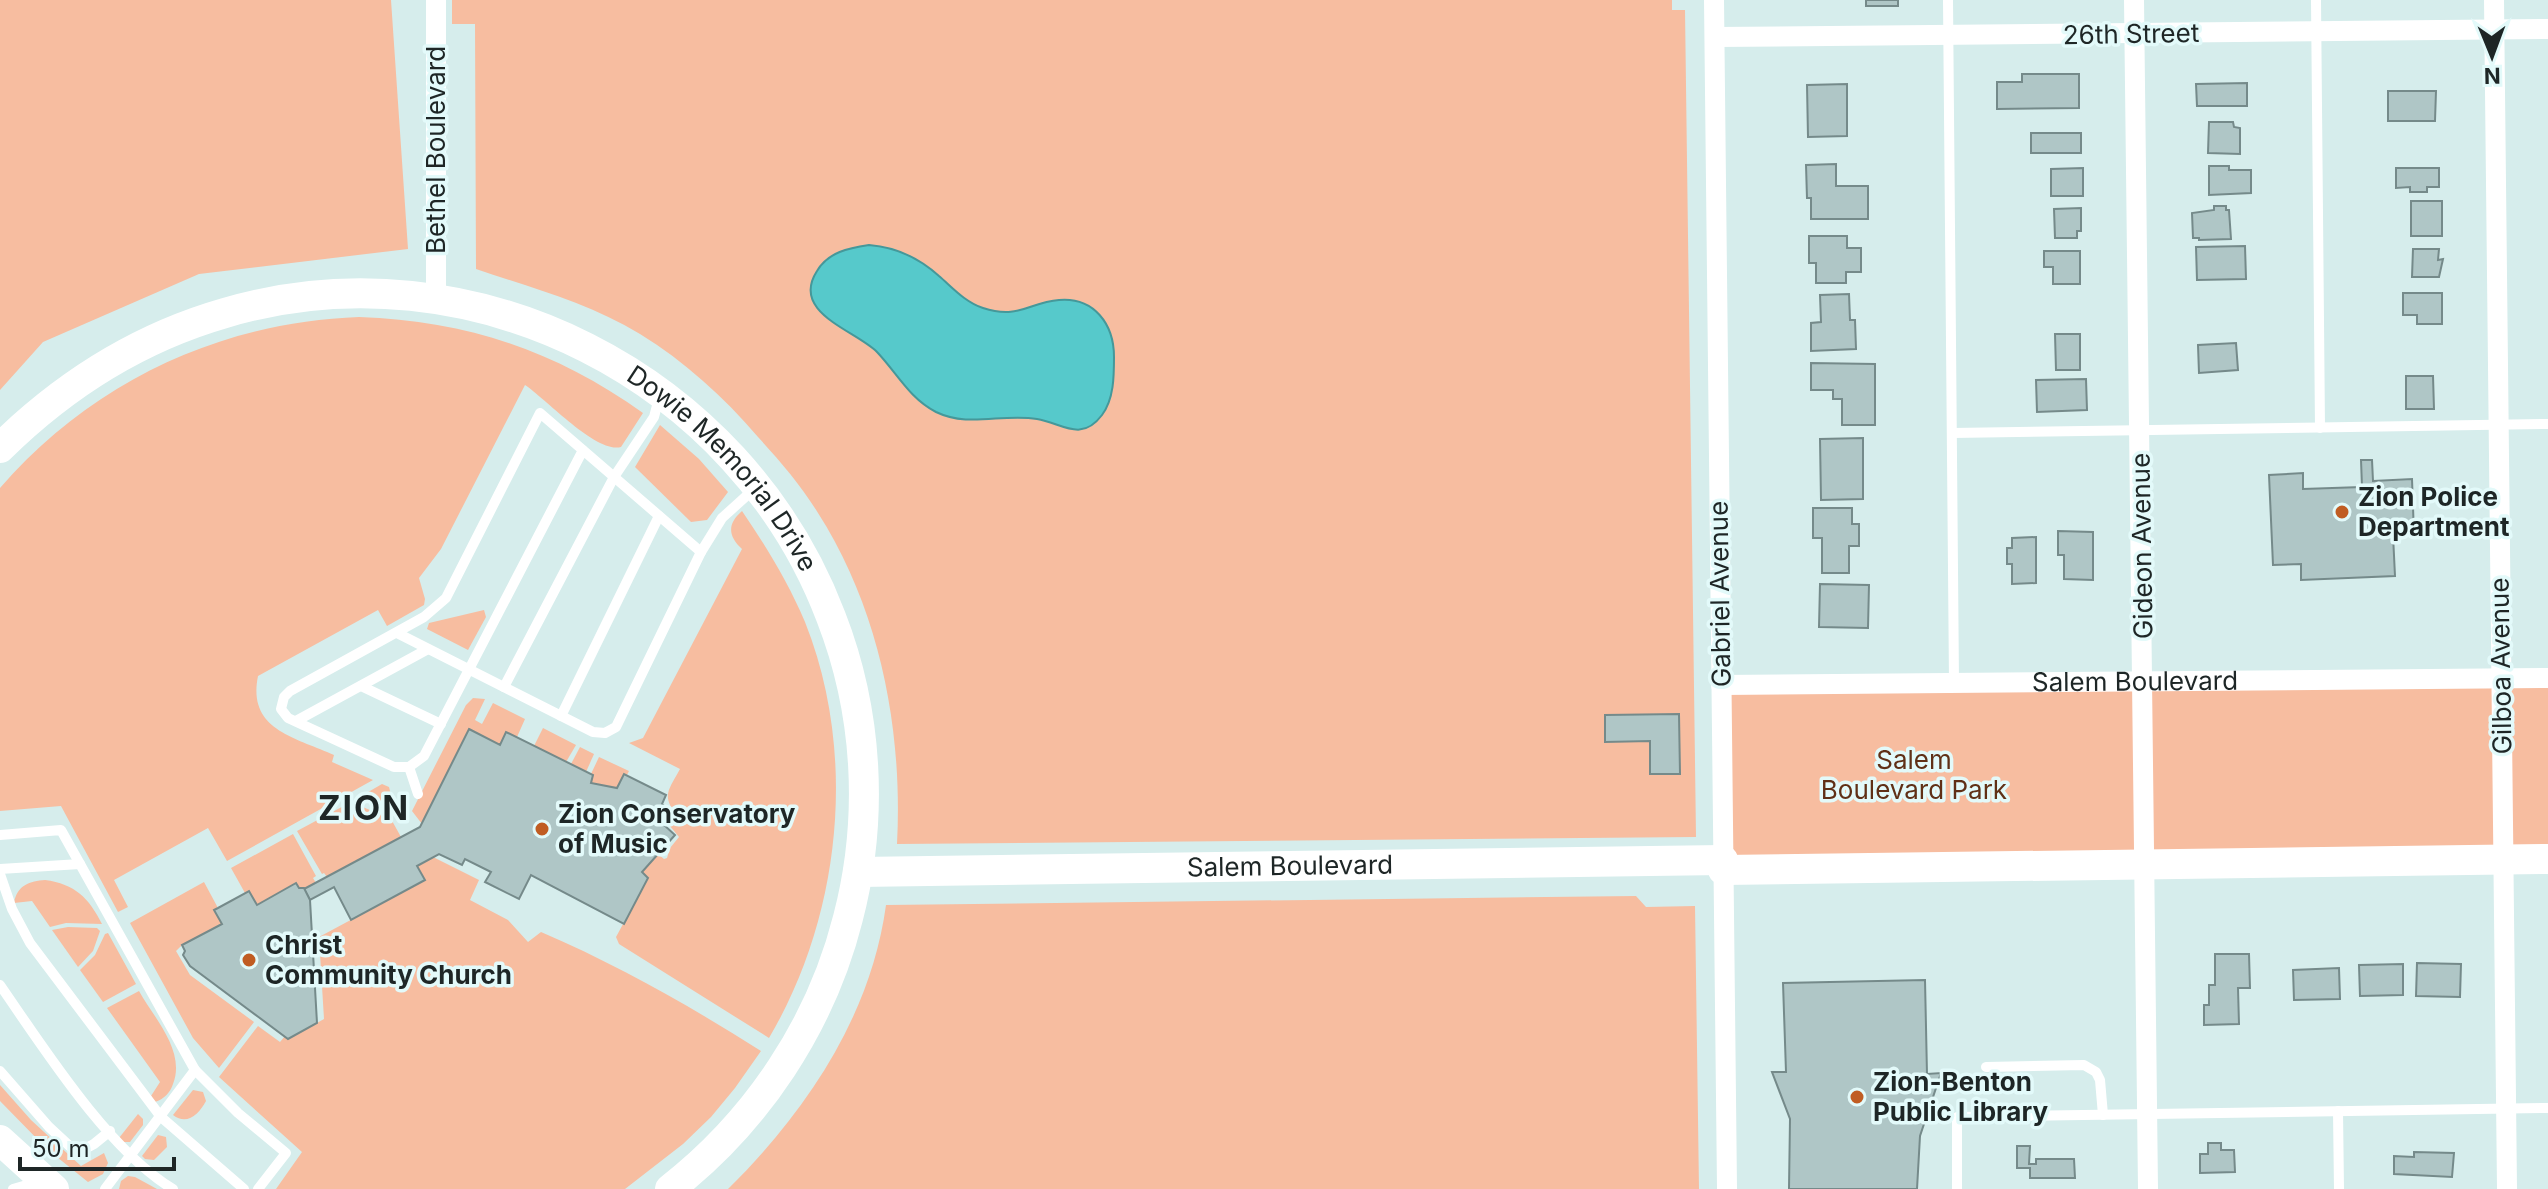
<svg xmlns="http://www.w3.org/2000/svg" width="2548" height="1189" viewBox="0 0 2548 1189" font-family="Inter,sans-serif">
<style>
.green{fill:#f7bda0}
.water{fill:#56c9cb;stroke:#45989a;stroke-width:2}
.building{fill:#afc6c6;stroke:#758a8a;stroke-width:2}
.lines{fill:none;stroke-linecap:round;stroke-linejoin:round}
.lane{stroke:#fff;stroke-width:10}
.street{stroke:#fff;stroke-width:20}
.secondary{stroke:#fff;stroke-width:30}
.poi-dot{fill:#c05d23;stroke:#e3fafa;stroke-width:3}
.labels{text-anchor:middle;stroke-width:7;stroke-linejoin:round;paint-order:stroke}
.street-label{font-size:26px;fill:#1e2626;stroke:#e3fafa}
.poi-label{font-size:26px;font-weight:bold;fill:#1e2626;stroke:#e3fafa;text-anchor:start}
.park-label{font-size:26px;fill:#603016;stroke:#e3fafa}
.district-label{font-size:34px;font-weight:bold;letter-spacing:2px;fill:#1e2626;stroke:#e3fafa}
</style>
<rect width="100%" height="100%" fill="#d6edec"/>
<g class="green">
<polygon points="0,0 391,0 408,249 199,274 43,342 0,390"/>
<path d="M452 0H1672V10H1685L1696 837 897 844C903 730 880 610 818 513 801 485 780 461 758 437 724 397 684 361 640 334 589 303 532 288 476 269L475 24H452Z"/>
<path d="M359 317C467 321 555 350 643 413L621 447C597 454 546 399 525 385L441 549 419 578 425 599 424 605 387 626 378 610 258 676C247 730 295 737 334 755L332 762 373 780 227 861 208 828 114 880 128 907 118 912 61 806 0 811V488C92 382 220 322 359 317Z"/>
<polygon points="660,425 699,459 728,492 707,520 691,522 635,467"/>
<path d="M742 511C766 546 788 582 805 622 858 755 841 916 769 1038L619 944 616 937 648 878 642 872 658 854 664 859 667 858 670 848 679 837 670 826 678 817C661 796 668 791 680 769L629 743 643 738 742 549C728 536 727 524 742 511Z"/>
<polygon points="484,610 486,617 468,650 427,629 429,623"/>
<polygon points="2548,677 2548,859 1723,870 1721,685"/>
<polygon points="473,698 485,699 475,720 482,724 493,703 525,719 517,737 506,732 500,745 422,824 412,811 466,705"/>
<polygon points="543,728 576,745 566,762 534,746"/>
<polygon points="580,747 594,754 586,772 571,764"/>
<polygon points="599,757 629,771 627,775 624,774 617,788 591,783 593,776 591,774"/>
<polygon points="382,784 389,787 395,811 365,798 363,795"/>
<polygon points="351,802 391,819 401,837 327,877 324,873 322,874 297,831"/>
<polygon points="293,834 316,876 313,878 316,883 304,889 299,888 296,883 257,905 249,891 245,893 231,868"/>
<path d="M433 857 479 880 470 900 508 920 528 942 541 932C618 965 690 1006 761 1051L735 1088 711 1117 683 1144 625 1189H276L302 1152 219 1077 258 1026 280 1042 285 1036 288 1039 324 1019 319 937 425 880 417 866Z"/>
<path d="M45 880C75 884 89 898 102 924L66 923 50 927 32 901 14 903C17 885 30 881 45 880Z"/>
<polygon points="204,882 218,908 214,910 222,924 182,945 176,951 190,975 254,1022 219,1068 193,1038 130,923"/>
<path d="M1636 896 1646 907 1695 906 1699 1189H728C806 1112 871 1016 886 905Z"/>
<polygon points="68,927 97,928 100,931 93,951 78,967 52,930"/>
<polygon points="108,933 136,984 103,1002 80,970 95,955 105,934"/>
<path d="M139 991C154 1018 186 1051 173 1084 170 1093 164 1099 155 1102L151 1096 160 1082 107 1008Z"/>
<polygon points="0,1085 31,1120 81,1166 104,1153 108,1163 103,1174 88,1182 47,1149 0,1101"/>
<path d="M193 1090 203 1092 206 1101C199 1114 187 1126 173 1115Z"/>
<polygon points="138,1114 143,1119 143,1125 130,1142 123,1142 119,1138"/>
<polygon points="158,1135 166,1137 167,1147 154,1160 145,1159 142,1156"/>
<polygon points="128,1176 135,1177 157,1189 119,1189 121,1181"/>
</g>
<path class="water" d="M869 245C896 247 919 258 939 276 953 288 965 302 983 308 1019 320 1029 302 1059 300 1094 297 1114 324 1114 357 1114 376 1114 399 1102 415 1081 443 1062 423 1037 419 1002 413 969 428 936 412 909 398 897 373 877 352 855 330 790 313 817 271 828 252 849 248 869 245Z"/>
<g class="building">
<rect x="1866" y="0" width="32" height="6"/>
<polygon points="2022,74 2079,74 2079,108 1997,109 1997,82 2022,82"/>
<polygon points="2247,83 2247,106 2197,106 2196,84"/>
<polygon points="1847,84 1847,136 1808,137 1807,85"/>
<polygon points="2388,91 2436,91 2435,121 2388,121"/>
<polygon points="2209,122 2233,122 2234,127 2240,128 2240,154 2208,153"/>
<rect x="2031" y="133" width="50" height="20"/>
<polygon points="1836,164 1836,186 1868,186 1868,219 1811,219 1811,198 1807,198 1806,165"/>
<polygon points="2209,166 2229,166 2229,170 2251,170 2251,193 2209,195"/>
<polygon points="2083,168 2083,196 2051,196 2051,169"/>
<polygon points="2396,168 2439,168 2439,187 2427,187 2427,192 2410,192 2410,187 2396,188"/>
<rect x="2411" y="201" width="31" height="35"/>
<polygon points="2214,206 2226,206 2226,210 2229,210 2231,239 2199,240 2199,238 2193,238 2192,213 2214,210"/>
<polygon points="2081,208 2081,231 2077,231 2077,238 2055,238 2054,209"/>
<polygon points="1809,236 1847,236 1847,248 1861,248 1861,272 1846,272 1846,283 1816,283 1816,263 1809,263"/>
<polygon points="2245,246 2246,279 2197,280 2196,247"/>
<polygon points="2413,249 2439,249 2438,260 2443,259 2439,277 2412,277"/>
<polygon points="2044,251 2080,251 2080,284 2053,284 2053,267 2044,267"/>
<polygon points="2403,293 2442,293 2442,324 2417,324 2417,315 2403,315"/>
<polygon points="1849,294 1850,320 1855,320 1856,349 1811,351 1811,323 1821,322 1820,295"/>
<polygon points="2055,334 2080,334 2080,370 2056,370"/>
<polygon points="2236,343 2238,370 2199,373 2198,345"/>
<polygon points="1811,363 1875,364 1875,425 1842,425 1842,399 1833,399 1833,390 1811,390"/>
<polygon points="2406,376 2433,376 2434,409 2406,409"/>
<polygon points="2086,379 2087,410 2037,412 2036,380"/>
<polygon points="1863,438 1863,499 1821,500 1820,439"/>
<polygon points="2361,460 2372,460 2373,481 2412,479 2414,535 2393,535 2395,576 2301,580 2301,564 2273,565 2269,475 2303,473 2303,489 2362,487"/>
<polygon points="1813,508 1852,508 1852,524 1859,524 1859,546 1849,546 1849,573 1822,573 1822,538 1813,538"/>
<polygon points="2058,531 2093,532 2093,580 2064,579 2064,555 2058,555"/>
<polygon points="2036,537 2036,583 2012,584 2012,564 2007,564 2007,548 2012,548 2012,538"/>
<polygon points="1820,584 1869,585 1868,628 1819,627"/>
<polygon points="1679,714 1680,774 1650,774 1650,741 1605,742 1605,715"/>
<polygon points="469,729 500,745 506,732 593,775 591,783 617,788 624,774 666,795 662,804 674,815 664,825 675,835 642,872 648,878 624,924 531,875 519,899 485,882 491,872 465,859 462,865 439,854 417,866 425,880 351,920 334,887 310,900 304,889 420,827"/>
<polygon points="296,883 299,888 304,888 310,900 317,1023 288,1039 190,966 183,955 185,951 182,945 222,924 214,910 218,908 249,891 257,905"/>
<polygon points="2215,954 2249,954 2250,988 2238,988 2239,1024 2204,1025 2204,1005 2209,1005 2209,985 2215,985"/>
<polygon points="2417,963 2461,964 2460,997 2416,996"/>
<polygon points="2403,964 2403,995 2360,996 2359,965"/>
<polygon points="2339,968 2340,999 2294,1000 2293,970"/>
<polygon points="1925,980 1927,1074 1941,1073 1920,1136 1917,1189 1789,1189 1790,1119 1772,1072 1786,1072 1783,983"/>
<polygon points="2208,1143 2221,1143 2221,1150 2234,1150 2235,1172 2200,1173 2200,1154 2208,1154"/>
<polygon points="2017,1146 2030,1146 2029,1164 2036,1164 2036,1159 2074,1159 2075,1178 2030,1178 2030,1168 2017,1168"/>
<polygon points="2414,1152 2454,1153 2452,1177 2394,1174 2394,1156 2414,1157"/>
</g>
<g class="lines">
<g class="lane">
<polyline points="1948,0 1954,683"/>
<polyline points="2316,0 2320,428"/>
<polyline points="1952,433 2548,424"/>
<polyline points="701,552 722,518 753,490"/>
<path d="M397 633C462 666 527 699 593 732L605 733 616 727 701 552 540 413 446 598 424 617 290 691 284 697 281 709 288 718 394 767H409L424 756 583 450"/>
<polyline points="361,686 441,724"/>
<polyline points="504,687 614,477 654,417 659,398"/>
<polyline points="561,716 659,516"/>
<polyline points="296,721 428,649"/>
<polyline points="409,767 418,794"/>
<polyline points="0,835 61,830 80,864"/>
<polyline points="0,869 80,864 195,1070 105,1189"/>
<polyline points="0,874 12,909 30,943 161,1117 244,1189"/>
<path d="M0 985C43 1047 108 1150 173 1189"/>
<polyline points="1986,1067 2084,1065 2096,1072 2100,1080 2103,1115"/>
<polyline points="195,1070 238,1113 286,1153 258,1189"/>
<polyline points="0,1071 49,1127 77,1153 94,1144 110,1131"/>
<polyline points="2338,1111 2339,1189"/>
<polyline points="13,1189 37,1182"/>
<polyline points="1957,1189 1957,1117 2548,1108"/>
</g>
<g class="street">
<polyline points="436,0 436,299"/>
<polyline points="1714,0 1727,1189"/>
<polyline points="2134,0 2148,1189"/>
<polyline points="2494,0 2507,1189"/>
<polyline points="1715,37 2548,29"/>
<path id="s1" d="M1721 685 2548 678"/>
</g>
<g class="secondary">
<path id="s2" d="M0 448C64 385 138 338 225 313 472 240 740 377 831 617 868 712 874 818 848 918 821 1025 757 1121 670 1189"/>
<polyline points="1723,870 2548,859"/>
<path id="s3" d="M858 872 1723 860"/>
<polyline points="0,1140 54,1189"/>
</g>
</g>
<g class="poi-dot">
<circle cx="2342" cy="512" r="8"/>
<circle cx="542" cy="829" r="8"/>
<circle cx="249" cy="960" r="8"/>
<circle cx="1857" cy="1097" r="8"/>
</g>
<g class="labels">
<g class="street-label">
<text transform="translate(2131 34) rotate(-1)" y="9">26th Street</text>
<text transform="translate(436 150) rotate(-90)" y="9">Bethel Boulevard</text>
<text dy="9" stroke="none"><textPath href="#s2" startOffset="822">Dowie Memorial Drive</textPath></text>
<text transform="translate(2142 546) rotate(-91)" y="9">Gideon Avenue</text>
<text transform="translate(1720 594) rotate(-91)" y="9">Gabriel Avenue</text>
<text transform="translate(2501 666) rotate(-91)" y="9">Gilboa Avenue</text>
<text dy="9" stroke="none"><textPath href="#s1" startOffset="414">Salem Boulevard</textPath></text>
<text dy="9" stroke="none"><textPath href="#s3" startOffset="432">Salem Boulevard</textPath></text>
</g>
<g class="poi-label">
<text x="2358" y="506">Zion Police<tspan x="2358" dy="30">Department</tspan></text>
<text x="558" y="823">Zion Conservatory<tspan x="558" dy="30">of Music</tspan></text>
<text x="265" y="954">Christ<tspan x="265" dy="30">Community Church</tspan></text>
<text x="1873" y="1091">Zion-Benton<tspan x="1873" dy="30">Public Library</tspan></text>
</g>
<g class="park-label">
<text x="1914" y="769">Salem<tspan x="1914" dy="30">Boulevard Park</tspan></text>
</g>
<g class="district-label">
<text x="364" y="820">ZION</text>
</g>
</g>
<g transform="translate(2492 56) rotate(179)" stroke="#e3fafa" stroke-width="6" paint-order="stroke">
<path d="M0-6L14 30L0 20L-14 30Z" fill="#1e2626"/>
<text y="-12" font-size="22" font-weight="bold" text-anchor="middle" fill="#1e2626">N</text>
</g>
<path d="M20 1157v12h154v-12" fill="none" stroke="#1e2626" stroke-width="4"/>
<text x="32" y="1157" font-size="24" fill="#1e2626" stroke="#e3fafa" stroke-width="6" paint-order="stroke">50 m</text>
</svg>
